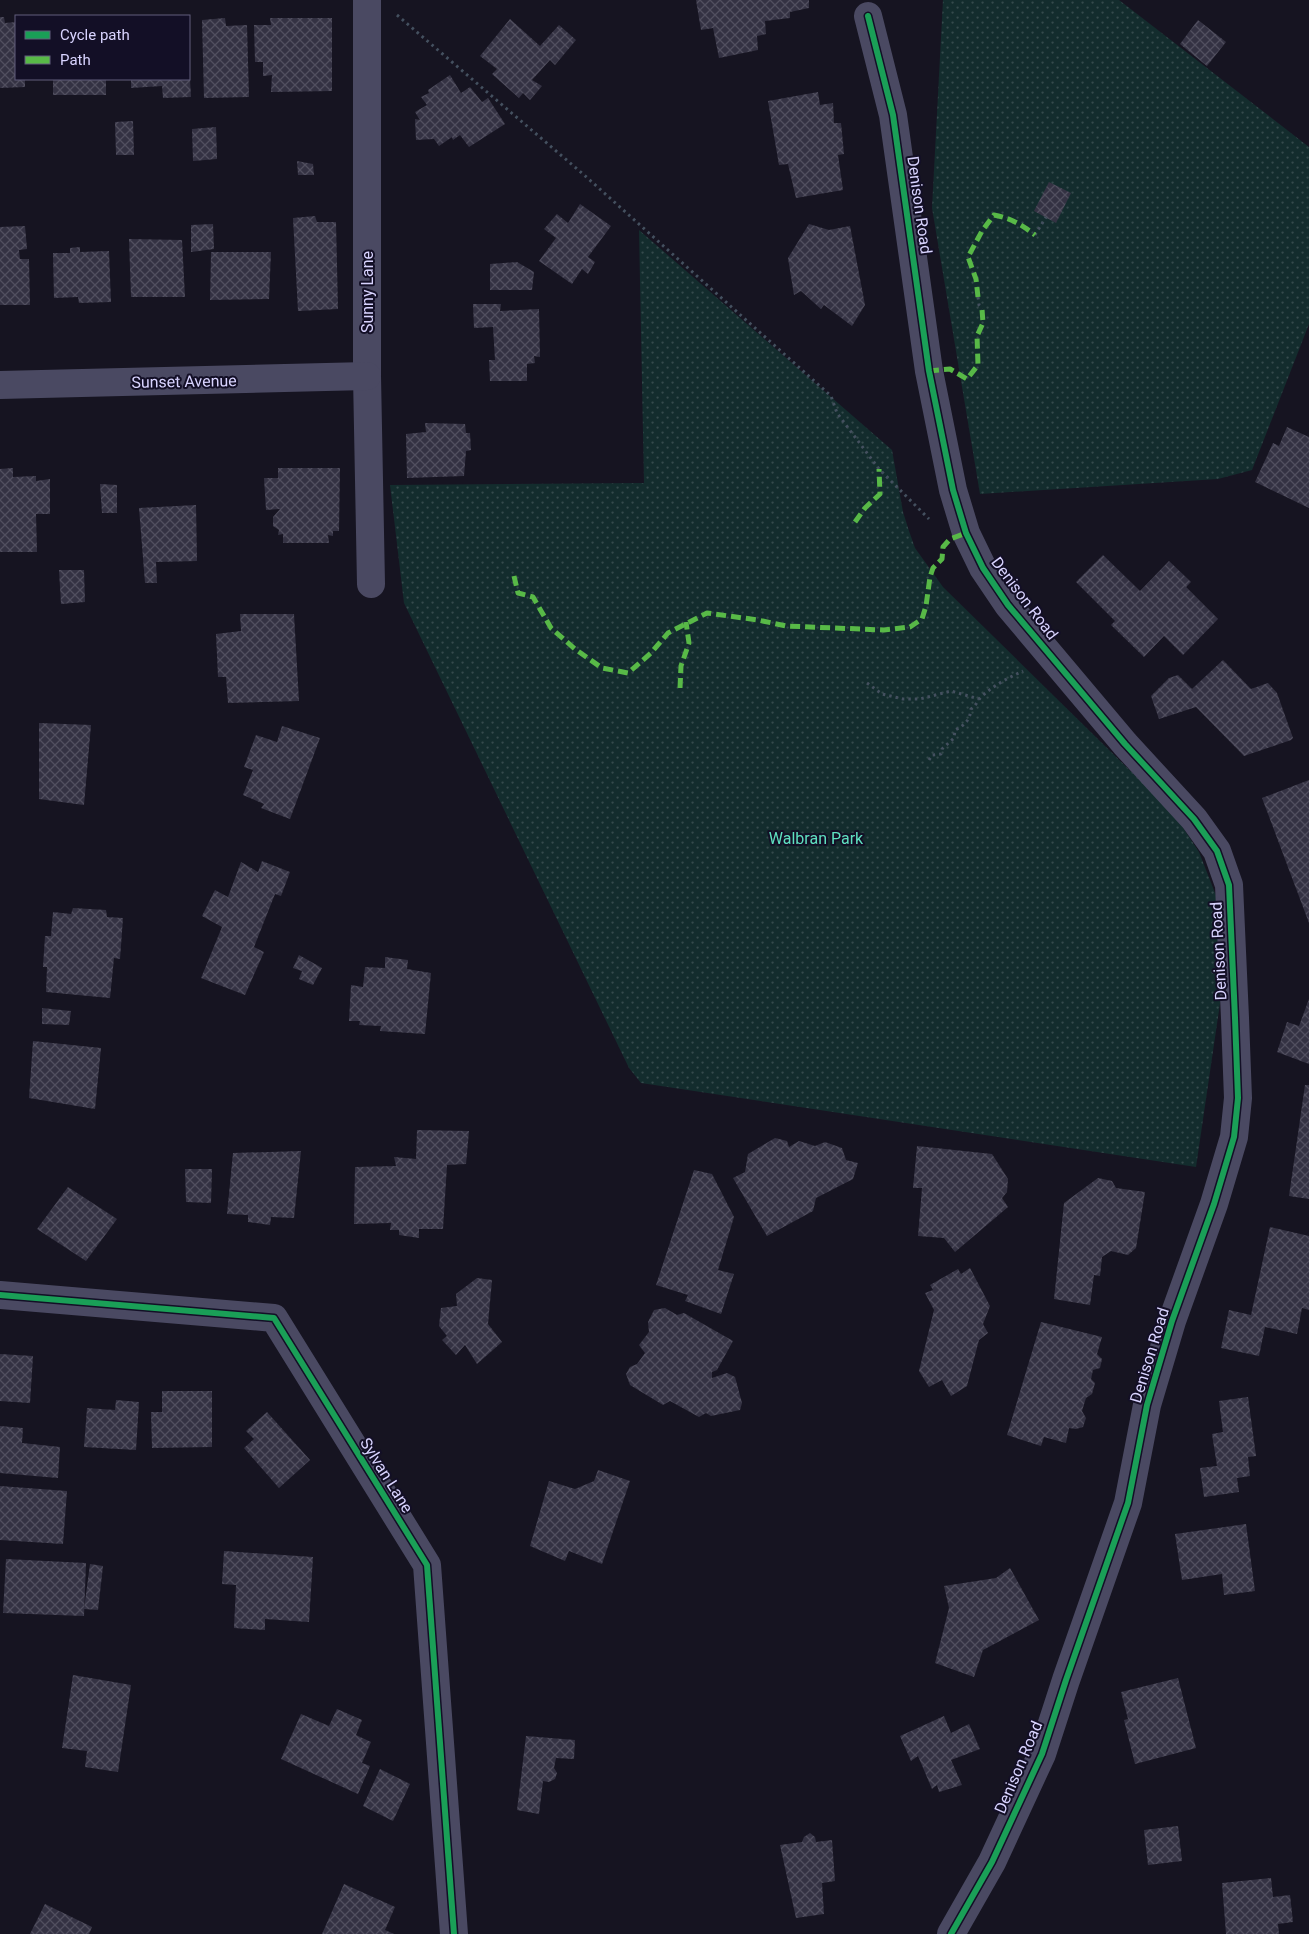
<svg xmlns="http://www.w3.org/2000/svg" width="1309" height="1934" viewBox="0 0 1309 1934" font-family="Roboto,sans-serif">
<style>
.grass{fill:url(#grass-dots)}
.building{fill:url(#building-cross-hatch)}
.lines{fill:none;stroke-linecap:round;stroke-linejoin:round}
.path{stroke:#44505f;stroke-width:3;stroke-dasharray:2.5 4;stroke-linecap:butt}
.minor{stroke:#4a4962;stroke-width:28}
.quiet{stroke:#58b947;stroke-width:5;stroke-dasharray:10 5;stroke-linecap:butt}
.cycleway-casing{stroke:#130f26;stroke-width:9}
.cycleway{stroke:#1a9f57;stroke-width:6}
.labels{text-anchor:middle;stroke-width:4;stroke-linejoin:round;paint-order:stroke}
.street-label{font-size:16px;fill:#d9d4ff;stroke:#130f26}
.park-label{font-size:16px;fill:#5fe0c0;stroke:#130f26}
</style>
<defs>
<pattern id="grass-dots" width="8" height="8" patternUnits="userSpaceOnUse" patternTransform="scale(1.25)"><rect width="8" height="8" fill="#132c2d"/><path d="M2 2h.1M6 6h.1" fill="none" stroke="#354a4c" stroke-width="1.8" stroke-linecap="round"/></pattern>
<pattern id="building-cross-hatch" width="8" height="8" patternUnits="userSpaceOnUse" patternTransform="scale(1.25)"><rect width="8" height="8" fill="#343243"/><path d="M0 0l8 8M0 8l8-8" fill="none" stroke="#514f5f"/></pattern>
</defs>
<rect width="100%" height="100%" fill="#161421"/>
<g class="grass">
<polygon points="943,0 1119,0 1309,147 1309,324 1252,470 1218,479 980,494 932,208"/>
<polygon points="639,230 892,450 903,512 909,531 915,548 943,587 1158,798 1174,814 1199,852 1217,898 1223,983 1196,1167 641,1083 629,1068 404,603 390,485 644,483"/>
</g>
<g class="building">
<polygon points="696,0 809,0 809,8 790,12 790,18 765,21 766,34 757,36 758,50 719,58 713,28 701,30"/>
<polygon points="0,17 4,17 5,23 16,22 16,79 25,79 25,87 0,88"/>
<polygon points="225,18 226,26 247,25 249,97 204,98 202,20"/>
<polygon points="270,18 332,18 332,91 271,92 272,75 263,76 263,62 255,62 254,25 271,25"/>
<polygon points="510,19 540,46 559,25 576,40 555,65 550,60 532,80 542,86 530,100 523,93 519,98 492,74 497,69 480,56"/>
<polygon points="1198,20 1226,42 1207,66 1180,44"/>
<polygon points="450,75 461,93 470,87 482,102 488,98 505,124 469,147 460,135 453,140 452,137 439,146 434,139 416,140 415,119 420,120 415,112 427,105 421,97 429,93 428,90"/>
<rect x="53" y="79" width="53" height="16"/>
<polygon points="131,79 190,79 191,97 163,98 162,86 131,88"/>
<polygon points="818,92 820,105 833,103 834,123 841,123 844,154 838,155 843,190 796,198 788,164 779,165 768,101"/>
<polygon points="133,121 134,155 116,155 115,122"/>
<polygon points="216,127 217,159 193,161 192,129"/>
<polygon points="297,161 313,164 314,175 298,175"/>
<polygon points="1049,182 1071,193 1056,223 1034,211"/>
<polygon points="580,204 611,226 588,257 595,262 588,274 582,269 572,284 539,261 556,238 544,229 557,214 568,223"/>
<polygon points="315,216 317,222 336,222 338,309 298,311 293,218"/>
<polygon points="213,224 214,249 191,252 191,225"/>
<polygon points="809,224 829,230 850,226 865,305 852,326 824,305 821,309 801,291 794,295 788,258"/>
<polygon points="25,226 27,249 19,250 20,259 29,259 30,305 0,305 0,227"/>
<polygon points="129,239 182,240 185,297 131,297"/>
<polygon points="80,247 80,252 109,251 111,302 79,303 78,297 54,298 53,253 70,253 70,248"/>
<polygon points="211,252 271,252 269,299 210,300"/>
<polygon points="517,262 534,272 532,290 490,290 490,264"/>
<polygon points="473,304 501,304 500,311 539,309 540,357 534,356 535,363 527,364 527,381 490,381 489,360 495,360 493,327 474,328"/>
<polygon points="425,423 465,424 466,433 470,433 471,450 466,451 464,476 407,478 406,434 426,432"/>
<polygon points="1287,427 1309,437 1309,508 1255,482 1273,443 1279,446"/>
<polygon points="13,468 13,477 36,476 36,481 50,479 50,514 36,514 37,552 0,552 0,469"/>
<polygon points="278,468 340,468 339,531 333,531 333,536 328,535 329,543 283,543 283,534 278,535 279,530 273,526 273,517 280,509 266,510 264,478 278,478"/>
<polygon points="100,484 117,485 117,513 102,513"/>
<polygon points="196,505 197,561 156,562 157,583 145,583 139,508"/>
<polygon points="1103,555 1140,591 1169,561 1191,582 1186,587 1218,619 1183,655 1164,636 1144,657 1111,625 1115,621 1076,582"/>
<polygon points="59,570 84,570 85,602 61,604"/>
<polygon points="240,614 294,614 299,701 228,703 226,677 218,677 216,634 241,631"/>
<polygon points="1223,660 1251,689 1268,683 1277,693 1293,738 1291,740 1244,756 1196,707 1159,719 1151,696 1169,678 1178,675 1192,689"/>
<polygon points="39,723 91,725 84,805 39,799"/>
<polygon points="282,726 320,738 290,819 261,808 264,804 243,795 253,770 244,767 256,735 277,742"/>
<polygon points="1309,780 1309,923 1262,798"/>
<polygon points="262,861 290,872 281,896 275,894 254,947 264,952 245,995 201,978 222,927 202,916 215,890 228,897 241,862 258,872"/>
<polygon points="73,908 106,910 107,917 123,918 120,959 114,958 110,998 46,992 47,967 43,967 45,936 51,936 53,912 71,914"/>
<polygon points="299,955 322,968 313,985 299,979 302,971 293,968"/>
<polygon points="385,957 408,960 407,969 431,973 425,1034 380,1031 381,1026 359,1025 360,1021 349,1021 351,985 363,987 365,967 385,968"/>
<polygon points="1309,999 1309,1064 1277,1052 1287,1022 1299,1026"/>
<polygon points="42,1008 71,1011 69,1025 42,1024"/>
<polygon points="33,1041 101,1048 95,1109 29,1098"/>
<polygon points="1305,1085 1309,1085 1309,1199 1289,1196"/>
<polygon points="417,1130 469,1131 466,1164 447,1165 443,1229 419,1229 419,1238 399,1235 399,1230 390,1230 391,1223 354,1224 355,1167 396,1166 394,1157 416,1159"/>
<polygon points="775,1138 787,1141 789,1147 799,1141 815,1146 825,1142 842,1148 846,1160 858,1163 853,1179 816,1198 813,1211 767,1236 733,1178 745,1172 748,1154"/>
<polygon points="917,1146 992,1154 1008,1179 1007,1192 1002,1198 1008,1207 955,1252 944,1238 918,1236 922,1188 913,1188"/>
<polygon points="301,1151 294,1218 271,1217 270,1225 248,1222 248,1215 227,1214 233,1153"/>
<polygon points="185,1169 212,1169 211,1203 186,1202"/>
<polygon points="694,1170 712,1174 734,1217 718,1270 734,1274 721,1314 685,1301 688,1295 656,1285"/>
<polygon points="1098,1178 1112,1181 1116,1188 1145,1192 1136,1248 1128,1255 1111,1251 1102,1257 1100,1276 1094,1275 1090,1305 1054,1299 1064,1203"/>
<polygon points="68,1187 117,1219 86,1261 37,1229"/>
<polygon points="1270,1227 1309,1236 1309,1310 1302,1308 1297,1334 1265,1327 1259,1356 1221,1348 1229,1310 1251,1315"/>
<polygon points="970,1268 990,1306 983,1324 988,1333 979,1340 967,1386 951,1396 942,1380 929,1387 919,1371 934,1310 925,1293 933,1290 930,1285 958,1269 961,1274"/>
<polygon points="477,1278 492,1280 488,1324 502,1342 477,1364 465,1345 456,1355 442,1340 447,1336 439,1326 441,1308 457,1306 456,1294"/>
<polygon points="665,1308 677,1315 684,1313 733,1341 717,1370 712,1372 712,1378 727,1373 735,1377 742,1403 740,1410 711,1416 706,1413 699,1417 670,1401 663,1405 630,1385 626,1374 630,1367 637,1364 645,1353 639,1345 649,1332 648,1322 654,1310"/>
<polygon points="1041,1322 1102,1337 1097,1354 1102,1359 1100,1368 1093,1370 1091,1379 1095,1383 1092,1394 1086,1398 1082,1411 1086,1418 1083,1427 1076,1429 1069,1428 1066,1443 1044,1437 1041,1446 1007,1435"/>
<polygon points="0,1354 33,1356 30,1403 0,1401"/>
<polygon points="162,1391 212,1391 212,1447 152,1448 151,1412 162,1412"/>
<polygon points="1248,1397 1256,1456 1248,1457 1250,1476 1237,1478 1239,1492 1204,1497 1200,1468 1217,1466 1212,1434 1223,1432 1219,1401"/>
<polygon points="116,1400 139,1402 136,1450 84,1447 87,1408 115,1410"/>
<polygon points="267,1412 310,1460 279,1488 244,1448 254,1439 246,1431"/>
<polygon points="0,1426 23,1428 22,1443 60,1447 58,1478 0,1473"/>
<polygon points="598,1470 630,1481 602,1564 569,1551 565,1561 530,1546 549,1481 575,1489 594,1481"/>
<polygon points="0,1486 67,1491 63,1544 0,1540"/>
<polygon points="1246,1524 1255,1591 1224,1595 1222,1574 1182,1580 1175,1534"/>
<polygon points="224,1551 313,1557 309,1622 265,1619 265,1630 234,1628 236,1585 222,1584"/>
<polygon points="6,1559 86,1563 84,1616 3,1613"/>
<polygon points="90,1564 103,1566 98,1610 84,1609"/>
<polygon points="1010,1568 1039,1620 983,1650 974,1677 935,1663 949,1608 944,1586 996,1578"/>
<polygon points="73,1675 131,1685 118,1772 85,1767 87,1751 62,1748"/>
<polygon points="1178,1678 1196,1748 1135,1764 1124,1720 1128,1719 1121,1692"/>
<polygon points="337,1709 362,1720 356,1735 371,1742 362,1763 370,1766 358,1794 281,1759 301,1714 329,1726"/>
<polygon points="944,1716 951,1733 969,1724 980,1749 951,1760 962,1785 939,1792 937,1785 932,1789 918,1756 911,1761 900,1736"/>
<polygon points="526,1736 575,1740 574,1759 556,1758 554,1768 557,1773 555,1779 549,1782 543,1781 539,1814 517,1810"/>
<polygon points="380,1769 410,1784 393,1821 363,1806"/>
<polygon points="1178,1826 1182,1861 1148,1865 1144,1830"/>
<polygon points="810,1833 815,1837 816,1842 832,1840 835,1881 822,1883 824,1914 796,1918 780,1845 802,1842 804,1837"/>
<polygon points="1271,1878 1273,1897 1290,1895 1293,1922 1278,1924 1279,1934 1226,1934 1222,1883"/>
<polygon points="344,1884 395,1907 385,1930 394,1934 322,1934"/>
<polygon points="45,1904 92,1927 89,1934 30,1934"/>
</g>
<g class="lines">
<g class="path">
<polyline points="397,15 583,174 831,396 837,413 879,469 929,519"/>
<polyline points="1035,235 1046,217"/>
<polyline points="978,297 979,305 982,309"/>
<polyline points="867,683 882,694 903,699 920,699 951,691 979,699"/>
<path d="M929 760 932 755 941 754 942 749 954 738 955 730C965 725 970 720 971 709 976 706 977 701 981 697 994 685 1008 678 1023 671"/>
</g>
<g class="minor">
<polyline points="367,0 367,376 371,584"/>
<polyline points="868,16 893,115 929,371 953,490 966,533 983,568 1008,605 1125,744 1194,819 1217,851 1229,885 1235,1018 1238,1098 1234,1137 1214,1204 1172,1321 1147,1405 1128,1503 1066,1680 1042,1754 992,1862 951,1934"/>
<polyline points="0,385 367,376"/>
<polyline points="0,1295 274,1318 427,1565 454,1934"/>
</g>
<g class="quiet">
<path d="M978 297 976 279 968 257 982 231 994 215C1011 218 1022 225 1035 235"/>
<polyline points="929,371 950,369 967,379 978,365 977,336 983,323 982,309"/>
<polyline points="855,522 865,508 880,494 879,469"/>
<polyline points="514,576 518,593 533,597 551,628 575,649 602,668 628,673 651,653 668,633 707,613 758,620 786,626 884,630 910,627 922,619 926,606 930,577 933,568 942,559 943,547 950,539 966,533"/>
<polyline points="680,688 681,666 689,643 686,622"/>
</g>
<defs>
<g id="cycleway">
<polyline points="868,16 893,115 929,371 953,490 966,533 983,568 1008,605 1125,744 1194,819 1217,851 1229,885 1235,1018 1238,1098 1234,1137 1214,1204 1172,1321 1147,1405 1128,1503 1066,1680 1042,1754 992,1862 951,1934"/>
<polyline points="0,1295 274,1318 427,1565 454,1934"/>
</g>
</defs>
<use href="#cycleway" class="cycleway-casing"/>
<use href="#cycleway" class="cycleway"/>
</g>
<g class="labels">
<g class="street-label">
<text transform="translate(920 205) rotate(82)" y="6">Denison Road</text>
<text transform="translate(367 292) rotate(-90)" y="6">Sunny Lane</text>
<text transform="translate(184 381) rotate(-1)" y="6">Sunset Avenue</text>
<text transform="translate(1025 598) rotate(53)" y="6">Denison Road</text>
<text transform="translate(1218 951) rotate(-93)" y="6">Denison Road</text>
<text transform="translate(1149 1355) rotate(-73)" y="6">Denison Road</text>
<text transform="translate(387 1475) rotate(58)" y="6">Sylvan Lane</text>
<text transform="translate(1018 1767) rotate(-67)" y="6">Denison Road</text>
</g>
<g class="park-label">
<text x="816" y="844">Walbran Park</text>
</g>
</g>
<rect x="15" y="15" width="175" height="65" fill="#130f26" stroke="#625e7d"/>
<rect x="25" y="31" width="25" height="8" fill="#1a9f57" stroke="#625e7d"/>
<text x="60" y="40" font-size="15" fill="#d9d4ff">Cycle path</text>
<rect x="25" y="56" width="25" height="8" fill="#58b947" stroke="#625e7d"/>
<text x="60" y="65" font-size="15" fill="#d9d4ff">Path</text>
</svg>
